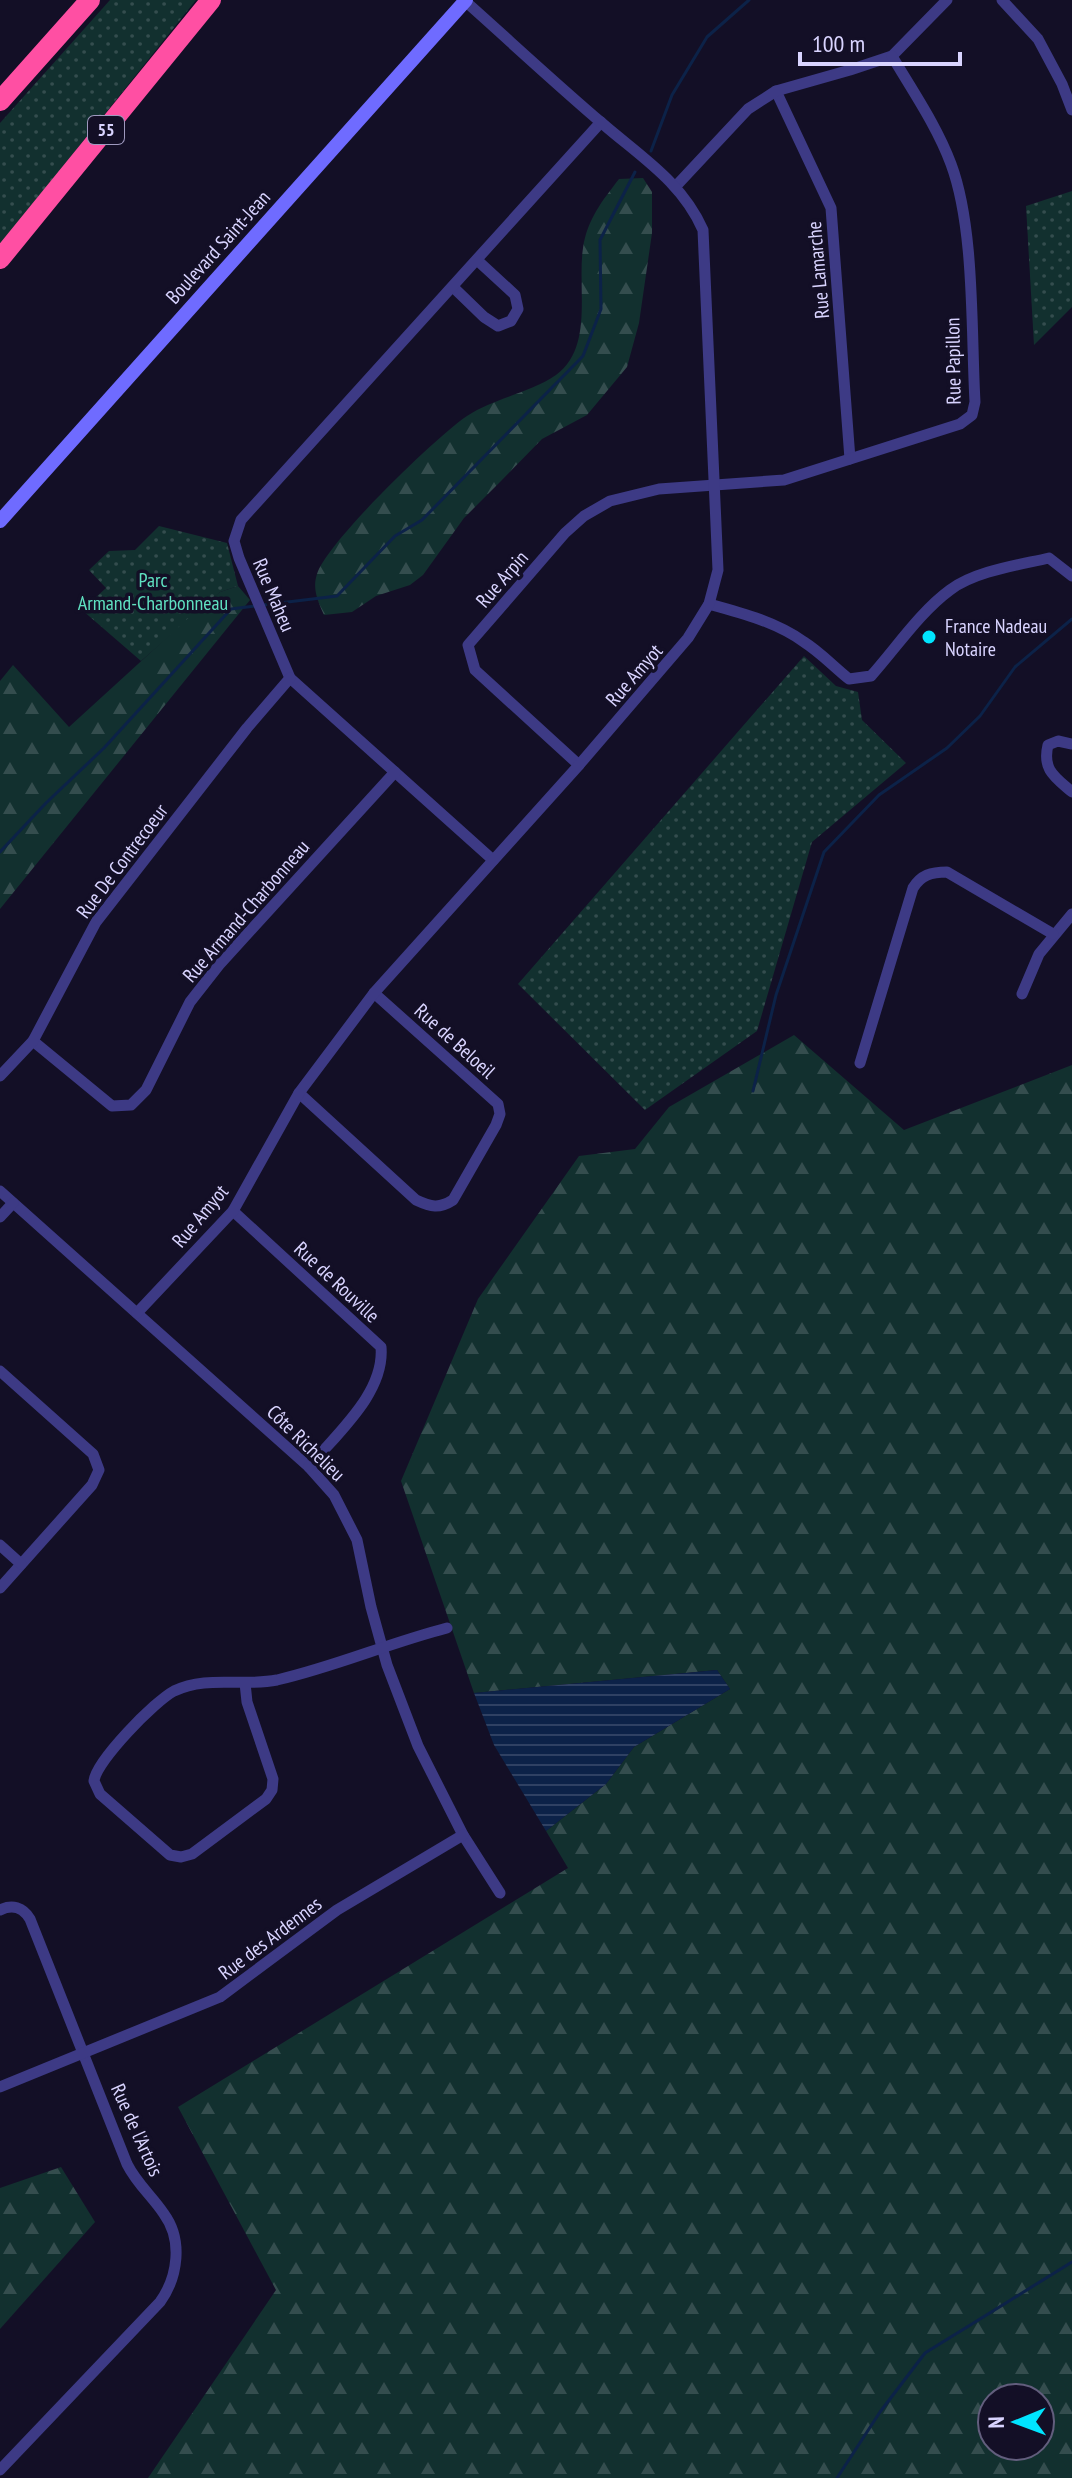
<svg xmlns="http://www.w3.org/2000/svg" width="1072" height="2478" viewBox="0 0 1072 2478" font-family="'PT Sans Narrow',sans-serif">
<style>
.grass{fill:url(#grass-dots)}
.forest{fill:url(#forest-firs);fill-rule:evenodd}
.water{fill:url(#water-rules)}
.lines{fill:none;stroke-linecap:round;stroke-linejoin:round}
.stream{stroke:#0c2248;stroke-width:3}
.street{stroke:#3d3a85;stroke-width:11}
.secondary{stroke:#6f6bff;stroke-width:14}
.highway{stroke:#ff4fa3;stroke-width:20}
.poi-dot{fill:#00e5ff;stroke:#130f26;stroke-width:3}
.labels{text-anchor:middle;stroke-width:7;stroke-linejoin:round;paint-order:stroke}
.shield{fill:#130f26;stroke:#9e99be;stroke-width:2}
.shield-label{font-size:18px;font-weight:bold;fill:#d9d4ff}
.street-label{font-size:20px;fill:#d9d4ff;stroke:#130f26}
.park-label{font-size:20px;fill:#5fe0c0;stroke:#130f26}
.poi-label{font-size:20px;fill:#d9d4ff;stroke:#130f26;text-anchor:start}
</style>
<defs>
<pattern id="grass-dots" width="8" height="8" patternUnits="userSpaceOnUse" patternTransform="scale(2)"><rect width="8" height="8" fill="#12302f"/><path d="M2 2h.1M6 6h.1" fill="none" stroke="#344d4e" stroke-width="1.8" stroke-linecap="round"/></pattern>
<pattern id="forest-firs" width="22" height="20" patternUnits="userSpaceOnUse" patternTransform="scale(2)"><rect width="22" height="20" fill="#12302f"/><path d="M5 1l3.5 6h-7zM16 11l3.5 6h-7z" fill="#344d4e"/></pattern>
<pattern id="water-rules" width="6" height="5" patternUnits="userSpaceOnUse" patternTransform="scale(2)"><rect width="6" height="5" fill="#0c2248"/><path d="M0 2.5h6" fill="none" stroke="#2f4163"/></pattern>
</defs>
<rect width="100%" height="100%" fill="#130f26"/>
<g class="grass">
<polygon points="110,0 196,0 0,245 0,123"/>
<polygon points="1072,191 1072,307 1034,345 1026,206"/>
<polygon points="159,526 227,543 238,586 220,592 141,661 82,610 106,588 89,570 109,551 135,550"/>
<polygon points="804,656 836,686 858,692 862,720 906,763 812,842 757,1031 645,1110 518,984"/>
</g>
<g class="forest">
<path d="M643 178 652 192V233L639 323 627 367 587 415 542 439 501 481 464 518 423 575 410 585 376 596 352 612 324 615C318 601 312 589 317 574 327 542 437 436 467 416 494 398 530 393 556 375 594 347 577 289 583 248 587 220 602 201 619 179Z"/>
<polygon points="238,586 250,600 0,909 0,681 13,665 69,727 195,612 220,592"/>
<path d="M794 1035 904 1130 1072 1065V2478H148L276 2290 178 2107 568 1868 546 1831 606 1784 634 1747 730 1689 717 1670 474 1693 401 1481 478 1299 579 1156 635 1149 669 1107ZM992 2398H1040V2446H992Z"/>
<polygon points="61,2167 95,2222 0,2329 0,2188"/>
</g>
<polygon class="water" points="717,1670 730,1689 634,1747 606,1784 546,1831 494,1745 474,1693"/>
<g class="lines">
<g class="stream">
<polyline points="651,151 672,95 707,37 749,0"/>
<polyline points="263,605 337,596 395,536 422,520 583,356 601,309 600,240 635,172"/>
<polyline points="0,852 46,803 104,748 231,609 255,606"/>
<polyline points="753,1091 776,995 824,852 879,795 947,748 980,716 1015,667 1072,619"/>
<polyline points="837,2478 880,2412 925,2353 1072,2262"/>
</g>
<g class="street">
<polyline points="1002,0 1038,39 1062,84 1072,110"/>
<polyline points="776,91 831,208 850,459"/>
<polyline points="676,186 748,109 776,91 850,70 892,56 947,0"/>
<polyline points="453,287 484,317 498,326 511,321 518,309 515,295 477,260"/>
<path d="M709 604C742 613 776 622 804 642 820 652 834 667 849 679L871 676C896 648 920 612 950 590 975 571 1019 565 1049 558L1072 576"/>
<path d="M1072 744 1058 741 1048 745C1042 770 1055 777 1072 792"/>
<path d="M579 765 475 670 468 645 565 533 584 516 610 501 659 489 784 480 960 424 972 415 975 402C971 332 975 228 951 164 937 126 912 90 892 56"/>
<polyline points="493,860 290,678 239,558 234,541 241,520 601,122"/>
<polyline points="1022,994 1039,954 1072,914"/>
<polyline points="33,1041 112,1106 131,1105 146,1090 190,1002 219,965 395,772"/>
<path d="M860 1063 913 888C921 875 931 872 947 872L1053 934"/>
<polyline points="0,1076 33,1041 96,922 247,728 290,678"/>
<path d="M299 1093 416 1200C431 1207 439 1209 453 1200L496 1125 500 1114 498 1104 374 993"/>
<polyline points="0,1191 309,1467 334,1495 357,1540 371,1607 387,1665 418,1746 463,1835 500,1893"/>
<path d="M233 1211 381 1347C385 1393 337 1433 309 1467"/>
<polyline points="0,1217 13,1203"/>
<path d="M137 1313 233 1211 299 1093 374 993 579 765 688 638 709 604 718 570 703 230C682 182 641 157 603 124 556 84 511 42 465 1"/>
<polyline points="0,1371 93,1454 99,1470 92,1485 0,1588"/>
<polyline points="0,1545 21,1564"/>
<path d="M245 1683 247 1702 273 1779 272 1790 266 1799 192 1854 181 1857 170 1855 100 1794 94 1781C96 1761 155 1701 174 1691 207 1675 242 1687 277 1680 334 1667 389 1643 447 1628"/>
<path d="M0 1910C12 1904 23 1907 30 1919L127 2164C137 2184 152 2196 164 2214 183 2240 178 2277 160 2302L0 2470"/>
<polyline points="0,2087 220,1997 337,1910 463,1835"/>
</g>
<polyline class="secondary" points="0,521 466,0"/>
<g class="highway">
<polyline points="0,101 90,0"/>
<polyline points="0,259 211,0"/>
</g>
</g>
<circle class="poi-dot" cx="929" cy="637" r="8"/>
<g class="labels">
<rect class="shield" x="88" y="116" width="36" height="28" rx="6"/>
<g class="shield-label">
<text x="106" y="136">55</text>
</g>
<g class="street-label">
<text transform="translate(218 247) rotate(-48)" y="7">Boulevard Saint-Jean</text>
<text transform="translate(818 270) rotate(-95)" y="7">Rue Lamarche</text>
<text transform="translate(953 361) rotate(-91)" y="7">Rue Papillon</text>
<text transform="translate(502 579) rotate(-49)" y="7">Rue Arpin</text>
<text transform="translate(274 595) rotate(67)" y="7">Rue Maheu</text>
<text transform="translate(634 675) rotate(-49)" y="7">Rue Amyot</text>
<text transform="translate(122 861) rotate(-53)" y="7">Rue De Contrecoeur</text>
<text transform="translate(246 911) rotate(-49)" y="7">Rue Armand-Charbonneau</text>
<text transform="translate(455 1041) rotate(42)" y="7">Rue de Beloeil</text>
<text transform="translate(200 1216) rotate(-50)" y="7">Rue Amyot</text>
<text transform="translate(337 1282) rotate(43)" y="7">Rue de Rouville</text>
<text transform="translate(306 1443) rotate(44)" y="7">Côte Richelieu</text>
<text transform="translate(270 1938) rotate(-37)" y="7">Rue des Ardennes</text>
<text transform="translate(137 2130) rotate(66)" y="7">Rue de l'Artois</text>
</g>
<g class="park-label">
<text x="153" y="587">Parc<tspan x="153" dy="23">Armand-Charbonneau</tspan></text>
</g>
<g class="poi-label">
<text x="945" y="633">France Nadeau<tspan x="945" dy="23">Notaire</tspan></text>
</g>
</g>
<g transform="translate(1016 2422) rotate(269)"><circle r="38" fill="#130f26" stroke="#625e7d" stroke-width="2"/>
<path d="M0-6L14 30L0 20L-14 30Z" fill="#00e5ff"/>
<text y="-12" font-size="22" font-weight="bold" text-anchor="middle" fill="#d9d4ff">N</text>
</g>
<path d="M800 52v12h160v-12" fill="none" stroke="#d9d4ff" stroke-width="4"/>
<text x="812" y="52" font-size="24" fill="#d9d4ff" stroke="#130f26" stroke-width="6" paint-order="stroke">100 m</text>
</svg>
